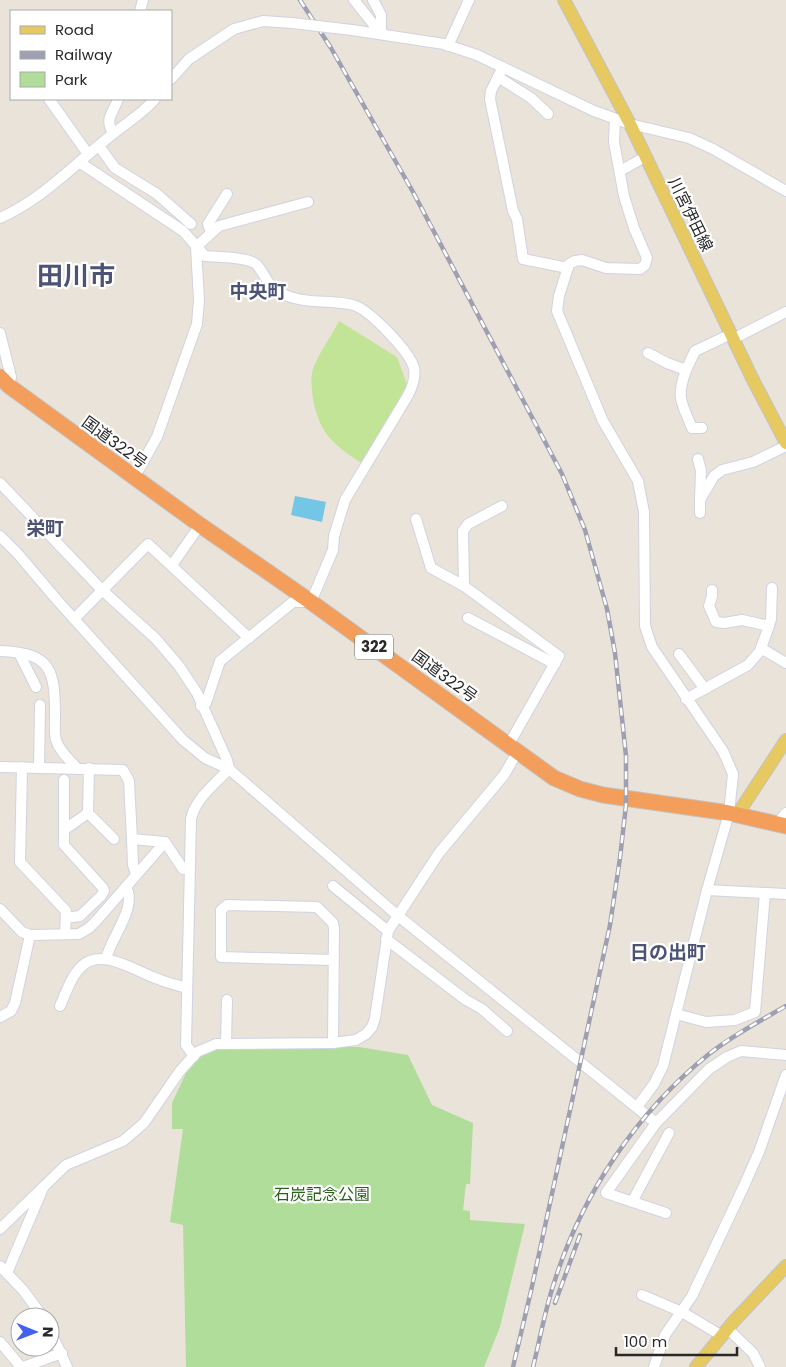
<svg xmlns="http://www.w3.org/2000/svg" width="786" height="1367" viewBox="0 0 786 1367" font-family="Poppins,'Noto Sans JP',sans-serif">
<style>
.green{fill:#b0dd99}
.pitch{fill:#c2e496}
.water{fill:#73c6e6}
.lines{fill:none;stroke-linecap:round;stroke-linejoin:round}
.minor-casing{stroke:#d0d3e0;stroke-width:12}
.major-casing{stroke:#c3c3c3;stroke-width:14}
.highway-casing{stroke:#c3c3c3;stroke-width:17}
.minor{stroke:#fff;stroke-width:10}
.major{stroke:#e7c962;stroke-width:12}
.highway{stroke:#f39e5b;stroke-width:15}
.rail-casing{stroke:#9ea0b1;stroke-width:4.5}
.rail{stroke:#fff;stroke-width:2.5;stroke-dasharray:8;stroke-linecap:butt}
.minor-bridge-casing{stroke:#d0d3e0;stroke-width:12;stroke-linecap:butt}
.minor-bridge{stroke:#fff;stroke-width:10}
.labels{text-anchor:middle;stroke-width:4.5;stroke-linejoin:round;paint-order:stroke}
.shield{fill:#fff;stroke:#686868;stroke-width:1}
.shield-label{font-size:15px;font-weight:bold;fill:#282828}
.street-label{font-size:16px;fill:#282828;stroke:#fff}
.park-label{font-size:16px;fill:#2b5f1e;stroke:#fff}
.quarter-label{font-size:19px;font-weight:bold;fill:#4c5375;stroke:#fff}
.town-label{font-size:26px;font-weight:bold;fill:#4c5375;stroke:#fff}
</style>
<rect width="100%" height="100%" fill="#eae3da"/>
<polygon class="green" points="242,1047 359,1047 408,1055 432,1105 473,1123 470,1184 466,1184 463,1210 470,1211 470,1220 525,1224 500,1327 484,1367 186,1367 183,1225 170,1222 183,1129 172,1129 172,1103 186,1073 202,1055 212,1050"/>
<path class="pitch" d="M339 321 397 357 408 387 363 464C334 445 320 435 313 399 312 390 310 378 313 369 318 354 332 335 339 321Z"/>
<polygon class="water" points="295,496 326,502 322,522 291,515"/>
<g class="lines">
<defs>
<g id="minor">
<polyline points="354,0 381,34"/>
<polyline points="373,0 381,15 381,34"/>
<polyline points="140,11 143,0"/>
<polyline points="352,30 444,44 477,55 594,111 630,124 689,138 713,149 786,191"/>
<polyline points="448,46 469,0"/>
<polyline points="503,67 491,91 490,99 513,211 517,219 523,259 568,268"/>
<polyline points="498,77 531,98 548,114"/>
<polyline points="171,79 189,59 234,29 263,21 292,23"/>
<polyline points="49,99 88,154"/>
<polyline points="615,119 614,142 624,196 634,228 647,258 645,265 640,269 606,268 582,260 575,261 569,264 559,296 557,311 603,421 638,481 644,512 645,626 652,647 723,751 733,774 729,813 707,890 663,1066 654,1084 637,1107"/>
<path d="M113 133C104 118 113 114 118 99"/>
<polyline points="99,146 115,168 157,194 191,224"/>
<path d="M79 162 183 231 205 256C217 257 250 257 257 265 268 278 267 288 285 295 306 304 332 300 353 305 369 309 410 352 414 368 416 378 412 388 407 397L345 500 334 536 333 550 311 602H293L220 661 206 703 201 706"/>
<polyline points="620,171 645,157"/>
<path d="M0 218C42 200 78 161 114 133 128 122 143 113 155 99"/>
<polyline points="211,232 208,224 227,194"/>
<polyline points="196,247 219,226 308,202"/>
<polyline points="0,333 11,377 9,386"/>
<polyline points="733,339 786,312"/>
<polyline points="648,353 667,363 686,370 695,351 731,334"/>
<path d="M686 370C676 398 681 401 692 428H702"/>
<polyline points="698,459 701,471 700,499"/>
<polyline points="134,478 157,437 197,324 199,300 196,247"/>
<polyline points="0,483 102,590 156,639 179,666 197,693 227,760 229,769"/>
<polyline points="502,506 468,524 463,531 464,586 559,656 509,744"/>
<polyline points="700,513 700,500 714,476 722,470 753,462 786,446"/>
<polyline points="416,519 431,568 464,586"/>
<polyline points="0,536 18,554 57,600 183,740 205,758 229,769 397,915 656,1123"/>
<polyline points="172,565 200,525"/>
<polyline points="468,618 555,664"/>
<polyline points="74,619 148,544 249,638"/>
<polyline points="769,626 771,619 772,588"/>
<polyline points="761,648 786,663"/>
<path d="M0 651C52 653 55 670 55 717 55 724 54 733 56 740 59 751 69 759 76 767"/>
<polyline points="19,653 36,687"/>
<polyline points="679,654 705,689"/>
<polyline points="686,699 748,665 760,651 769,626 742,620 724,623 716,622 709,606 712,596 712,590"/>
<polyline points="0,767 123,770 129,781 132,839 165,842 183,869 189,869"/>
<polyline points="22,767 20,862 66,911 65,934"/>
<polyline points="39,767 40,705"/>
<polyline points="89,768 88,813 114,839"/>
<polyline points="64,780 64,830 88,813"/>
<polyline points="777,824 786,813"/>
<polyline points="64,830 64,845 103,888 104,891 101,896 80,916 66,918"/>
<polyline points="132,839 133,865 136,874"/>
<polyline points="333,886 388,931"/>
<polyline points="707,890 786,894"/>
<polyline points="0,909 22,932 30,935 79,934 89,928 97,920 165,842"/>
<polyline points="386,939 466,1000 482,1009 507,1031"/>
<path d="M106 959C110 939 138 907 126 887"/>
<path d="M60 1006C66 993 71 976 82 966 103 947 136 972 158 979 167 983 177 985 187 988"/>
<polyline points="676,1014 706,1022 735,1020 755,1012 765,893"/>
<polyline points="0,1017 11,1011 15,1003 30,935"/>
<polyline points="333,1043 334,929 333,923 317,907 227,905 221,910 221,957 334,960"/>
<polyline points="226,1044 227,1000"/>
<path d="M194 1056 186 1045 191 819C195 799 215 784 229 769"/>
<polyline points="632,1202 669,1133"/>
<polyline points="666,1213 606,1193 656,1123 709,1069 727,1057 741,1051 786,1055"/>
<polyline points="0,1229 66,1165 123,1141 144,1123 180,1071 197,1052 216,1044 333,1043 356,1040 366,1034 372,1027 375,1018 388,931 439,853 504,775 518,751"/>
<polyline points="0,1266 23,1290 43,1317"/>
<polyline points="7,1273 43,1188"/>
<polyline points="642,1295 682,1312 722,1336"/>
<polyline points="728,1329 753,1353 760,1367"/>
<polyline points="50,1330 67,1367"/>
<polyline points="0,1342 21,1367"/>
<polyline points="23,1367 62,1353"/>
<polyline points="654,1367 665,1335 692,1296 743,1188 759,1152 786,1075"/>
</g>
<g id="major">
<polyline points="564,0 630,124 753,380 786,443"/>
<polyline points="737,815 786,740"/>
<polyline points="696,1367 734,1321 786,1266"/>
</g>
<polyline id="highway" points="0,377 9,386 200,525 311,602 554,778 580,789 603,795 729,813 786,826"/>
</defs>
<use href="#minor" class="minor-casing"/>
<use href="#major" class="major-casing"/>
<use href="#highway" class="highway-casing"/>
<use href="#minor" class="minor"/>
<use href="#major" class="major"/>
<use href="#highway" class="highway"/>
<defs>
<g id="rail">
<polyline points="300,0 331,48 413,192 562,474 585,530 607,609 615,653 626,756 626,805 620,858 610,925 531,1291 513,1367"/>
<polyline points="555,1303 580,1235"/>
<path d="M533 1367C540 1339 545 1310 554 1283 582 1194 637 1112 709 1054 733 1035 760 1021 786 1006"/>
</g>
</defs>
<use href="#rail" class="rail-casing"/>
<use href="#rail" class="rail"/>
<defs>
<polyline id="minor-bridge" points="292,23 352,30"/>
</defs>
<use href="#minor-bridge" class="minor-bridge-casing"/>
<use href="#minor-bridge" class="minor-bridge"/>
</g>
<g class="labels">
<rect class="shield" x="355" y="634.5" width="38" height="25" rx="4"/>
<g class="shield-label">
<text x="374" y="652">322</text>
</g>
<g class="street-label">
<text transform="translate(691 214) rotate(64)" y="6">川宮伊田線</text>
<text transform="translate(115 442) rotate(36)" y="6">国道322号</text>
<text transform="translate(445 676) rotate(36)" y="6">国道322号</text>
</g>
<g class="park-label">
<text x="322" y="1200">石炭記念公園</text>
</g>
<g class="quarter-label">
<text x="258" y="298">中央町</text>
<text x="45" y="535">栄町</text>
<text x="668" y="959">日の出町</text>
</g>
<g class="town-label">
<text x="76" y="285">田川市</text>
</g>
</g>
<rect x="10" y="10" width="162" height="90" fill="#ffffff" stroke="#a9a9a9"/>
<rect x="20" y="26" width="25" height="8" fill="#e7c962" stroke="#a9a9a9"/>
<text x="55" y="35" font-size="15" fill="#282828">Road</text>
<rect x="20" y="51" width="25" height="8" fill="#9ea0b1" stroke="#a9a9a9"/>
<text x="55" y="60" font-size="15" fill="#282828">Railway</text>
<rect x="20" y="72" width="25" height="15" fill="#b0dd99" stroke="#a9a9a9"/>
<text x="55" y="85" font-size="15" fill="#282828">Park</text>
<g transform="translate(35 1332) rotate(91)"><circle r="24" fill="#ffffff" stroke="#a9a9a9"/>
<path d="M0-4L9 19L0 12L-9 19Z" fill="#4361ee"/>
<text y="-8" font-size="14" font-weight="bold" text-anchor="middle" fill="#282828">N</text>
</g>
<path d="M616 1347v8h121v-8" fill="none" stroke="#282828" stroke-width="2.5"/>
<text x="624" y="1347" font-size="15" fill="#282828" stroke="#ffffff" stroke-width="4" paint-order="stroke">100 m</text>
</svg>
